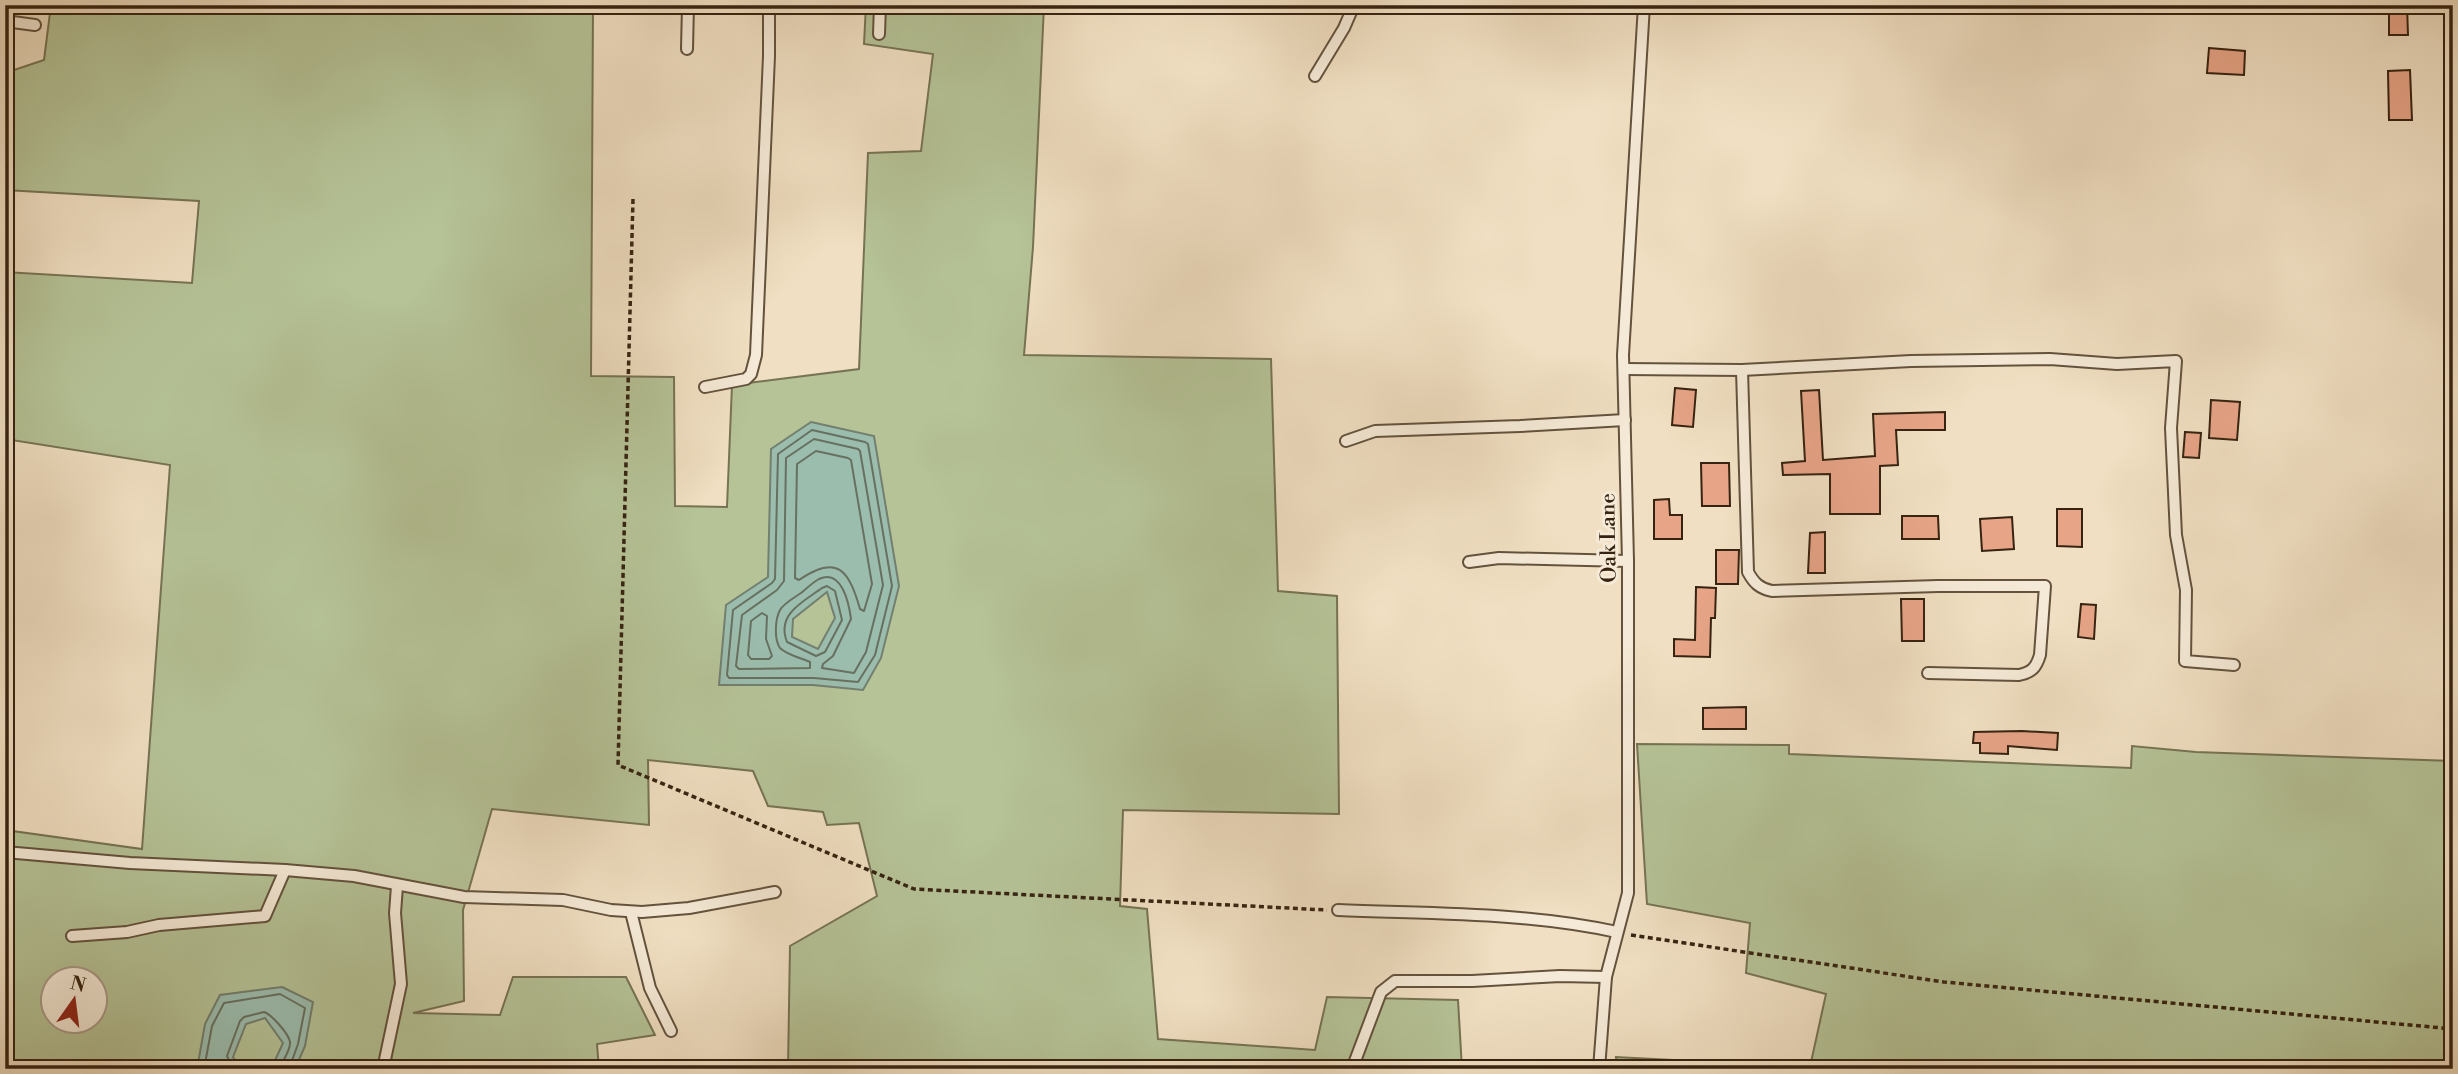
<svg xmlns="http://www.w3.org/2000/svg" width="2458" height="1074" viewBox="0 0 2458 1074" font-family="'Libre Bodoni',serif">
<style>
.green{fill:#b5c397;stroke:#767354;stroke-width:2;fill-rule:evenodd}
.water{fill:#9bbdae;stroke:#737f6f;stroke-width:2;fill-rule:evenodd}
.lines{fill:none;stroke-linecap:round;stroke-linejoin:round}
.shore{stroke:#687060;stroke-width:2}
.building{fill:#e7a487;stroke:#362311;stroke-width:2}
.service-casing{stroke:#64523d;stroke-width:14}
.path{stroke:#362311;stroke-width:3.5;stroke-dasharray:5 3.5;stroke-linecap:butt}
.service{stroke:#f5ead7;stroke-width:10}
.labels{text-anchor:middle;stroke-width:6;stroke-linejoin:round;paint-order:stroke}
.street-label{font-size:21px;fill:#362311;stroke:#f5ead7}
</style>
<rect width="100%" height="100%" fill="#f0dfc2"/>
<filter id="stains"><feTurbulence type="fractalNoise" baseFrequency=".00286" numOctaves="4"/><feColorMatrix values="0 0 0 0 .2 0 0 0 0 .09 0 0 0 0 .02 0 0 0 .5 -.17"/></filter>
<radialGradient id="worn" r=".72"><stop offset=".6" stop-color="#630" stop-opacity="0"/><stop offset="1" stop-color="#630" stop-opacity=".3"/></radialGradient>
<g class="green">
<path d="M51 5H593L591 376 674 377 675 506 727 507 732 385 859 369 868 153 921 151 933 54 864 44 866 5H1044L1033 247 1024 355 1271 359 1278 591 1337 596 1339 814 1123 810 1120 906 1147 909 1158 1039 1315 1050 1327 997 1458 1000 1462 1069H788L790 946 877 896 859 823 827 825 823 812 768 806 753 771 648 760 649 825 492 809 463 910 464 1001 413 1013 500 1015 513 977H626L655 1035 597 1044 599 1069H5V830L142 849 170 465 5 439V272L192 283 199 201 5 190V73L44 60ZM52 979H94V1021H52Z"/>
<polygon points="2453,50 2453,357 2447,357"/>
<polygon points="1637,744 1789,745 1789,754 2131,768 2132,746 2196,752 2453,761 2453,1069 1617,1069 1616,1057 1810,1067 1826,994 1746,973 1750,923 1647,904"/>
</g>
<g class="water">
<path d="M811 422 874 436 899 586 881 658 863 690 813 685H719L726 605 768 577 771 449ZM827 592 835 618 818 649 792 637 793 619Z"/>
<polygon points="282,987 313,1002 305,1046 295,1069 271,1069 283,1043 265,1018 246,1024 233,1057 242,1069 197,1069 205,1024 220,995"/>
</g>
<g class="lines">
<g class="shore">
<polygon points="812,430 865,442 868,444 892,586 875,655 858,682 814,678 729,678 727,675 733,610 772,583 775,579 778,454"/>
<path d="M814 439 858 449 860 451 883 585 866 652 854 673 822 668 823 664 833 656 851 619C849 604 842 568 819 579 812 583 807 588 801 593 794 598 784 603 780 610 775 619 774 640 780 648 787 655 801 658 810 662V668L739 669 736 666 742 615 777 590 784 581 786 458Z"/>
<path d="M816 451 848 458 851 460 872 584 864 611 860 609C849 571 838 553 799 580L795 578 797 464Z"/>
<path d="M827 586 835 591 842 620 825 652 816 656 787 642C776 614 803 602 822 588Z"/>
<polygon points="762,613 767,616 766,639 772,656 769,659 751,659 748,655 751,621"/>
<polyline points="204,1069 212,1026 224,1003 280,994 305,1008 298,1044 289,1069"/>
<path d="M233 1069 227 1056 240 1021 244 1017 264 1012C271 1014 289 1034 290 1042 291 1050 282 1062 279 1069"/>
</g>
</g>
<g class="building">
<polygon points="2389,5 2407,5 2408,35 2389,35"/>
<polygon points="2209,48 2245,51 2244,75 2207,73"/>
<polygon points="2410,70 2412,120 2389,120 2388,71"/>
<polygon points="1675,388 1696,390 1693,427 1672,425"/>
<polygon points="1819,390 1823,460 1875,456 1873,414 1945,412 1945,430 1896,430 1898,465 1880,466 1880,514 1830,514 1830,474 1783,475 1782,463 1805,461 1801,391"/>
<polygon points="2211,400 2240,402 2237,440 2209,438"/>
<polygon points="2185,432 2201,433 2199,458 2183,457"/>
<polygon points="1701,463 1729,463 1730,506 1702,506"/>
<polygon points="1669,499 1670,515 1682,515 1682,539 1654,539 1654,500"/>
<polygon points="2057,509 2082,509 2082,547 2057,546"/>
<polygon points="1902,516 1938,516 1939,539 1902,539"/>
<polygon points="2012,517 2014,549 1982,551 1980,519"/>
<polygon points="1825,532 1825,573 1808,573 1810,533"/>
<polygon points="1716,550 1739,550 1738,584 1716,584"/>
<polygon points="1696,587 1716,588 1715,618 1711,618 1710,657 1674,656 1674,639 1695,640"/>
<polygon points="1901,599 1924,599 1924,641 1902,641"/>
<polygon points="2081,604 2096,605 2094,639 2078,637"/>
<polygon points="1746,707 1746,729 1703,729 1703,708"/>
<polygon points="2022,731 2058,733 2057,750 2008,746 2008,754 1980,753 1980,743 1973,743 1974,732"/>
</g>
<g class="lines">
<defs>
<g id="service">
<polyline points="5,21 35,25"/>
<polyline points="879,34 880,5"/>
<polyline points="687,49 688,5"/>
<polyline points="1315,76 1344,28 1354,5"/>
<polyline points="1624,369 1742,370 1911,361 2050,359 2117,364 2176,361 2171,428 2176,535 2186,590 2185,661 2234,665"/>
<path d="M1742 370 1748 572C1754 583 1759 588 1772 591L1938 586H2045L2040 655C2036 668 2032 672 2019 675L1928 673"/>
<polyline points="705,387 746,379 751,374 756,355 769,56 769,5"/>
<polyline points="1346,441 1375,431 1520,426 1625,420"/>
<polyline points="1469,562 1499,558 1628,561"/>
<polyline points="5,852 130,863 285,870 354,876 464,897 563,900 611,910 642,912 689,908 775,892"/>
<path d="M1338 910C1431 914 1526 912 1617 932"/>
<polyline points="631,912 650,988 671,1031"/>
<polyline points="72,936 127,932 159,925 265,916 285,870"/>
<polyline points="383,1069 401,984 395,913 397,886"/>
<polyline points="1352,1069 1381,992 1395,981 1472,981 1560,976 1606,977"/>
<polyline points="1599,1069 1606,977 1628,893 1628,561 1623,355 1644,5"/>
</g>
</defs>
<use href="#service" class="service-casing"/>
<g class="path">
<polyline points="633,199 618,765 914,889 1327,910"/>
<polyline points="1631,935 1944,982 2453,1029"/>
</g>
<use href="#service" class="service"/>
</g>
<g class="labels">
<g class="street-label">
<text transform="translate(1608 538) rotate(-91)" y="7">Oak Lane</text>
</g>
</g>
<rect width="2458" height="1074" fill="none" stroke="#f0dfc2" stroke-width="28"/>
<rect x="7" y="7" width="2444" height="1060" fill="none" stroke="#362311" stroke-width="3.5"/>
<rect x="14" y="14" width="2430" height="1046" fill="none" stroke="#362311" stroke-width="2"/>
<g transform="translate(74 1000) rotate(14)"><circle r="33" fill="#f5ead7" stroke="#a99a88" stroke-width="2"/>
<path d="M0-5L12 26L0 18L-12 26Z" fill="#8f2418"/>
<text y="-10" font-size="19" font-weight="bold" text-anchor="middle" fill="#362311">N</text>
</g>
<rect width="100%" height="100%" filter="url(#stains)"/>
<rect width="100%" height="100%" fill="url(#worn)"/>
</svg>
